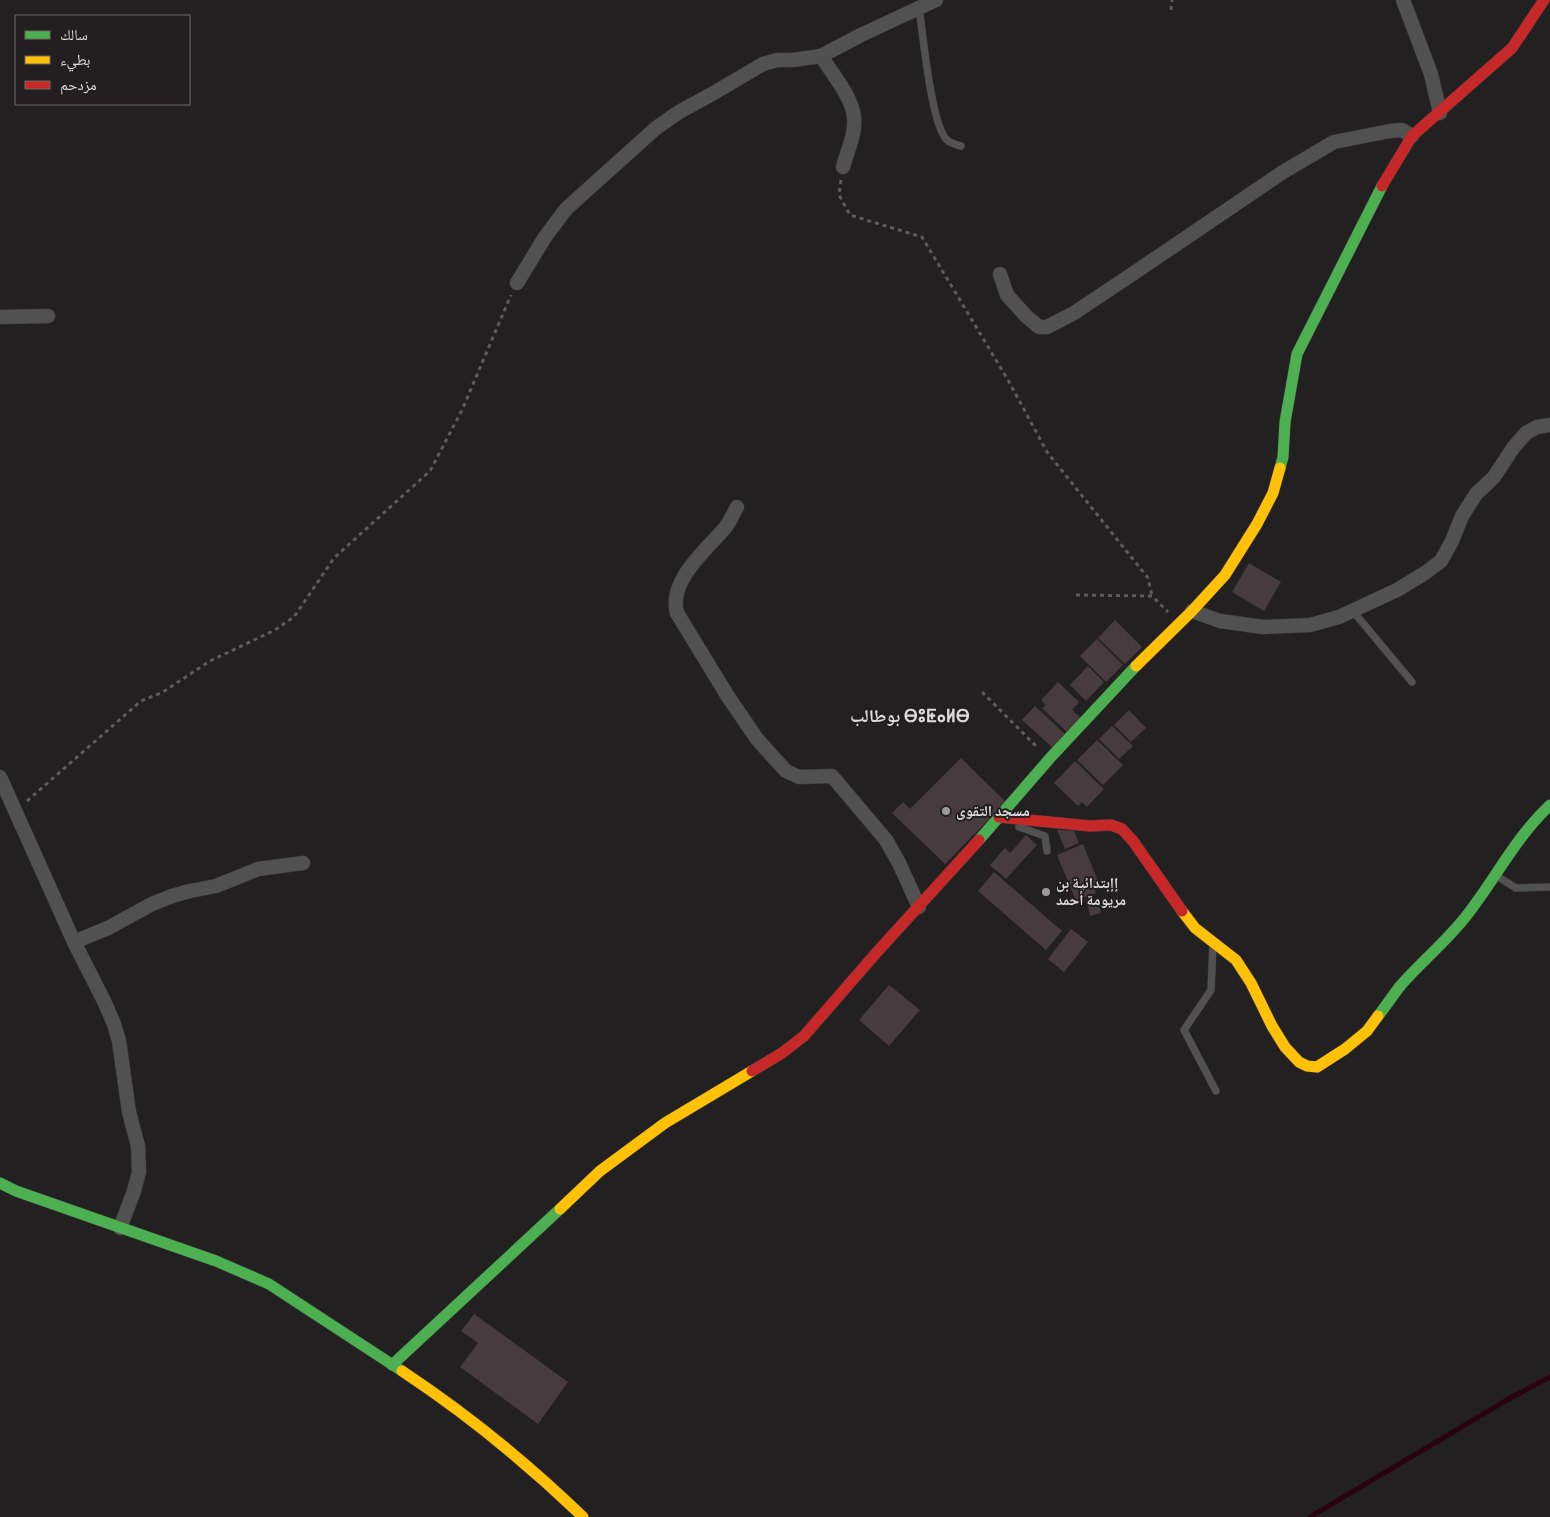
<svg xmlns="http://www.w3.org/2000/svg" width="1550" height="1517" viewBox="0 0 1550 1517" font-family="'Fira Sans Condensed','Noto Naskh Arabic','Noto Sans Tifinagh',sans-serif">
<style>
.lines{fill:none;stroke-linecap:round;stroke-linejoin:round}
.stream{stroke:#2a0311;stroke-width:5}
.building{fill:#473b3f}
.lane-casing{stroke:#3c3a3b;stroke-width:8}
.street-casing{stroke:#3c3a3b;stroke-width:15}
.fast-casing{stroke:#3c3a3b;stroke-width:12}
.slow-casing{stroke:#3c3a3b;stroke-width:12}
.jam-casing{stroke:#3c3a3b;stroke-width:12}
.path{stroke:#5d5c5c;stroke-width:3;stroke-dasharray:4 4;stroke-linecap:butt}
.lane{stroke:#515151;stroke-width:7}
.street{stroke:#515151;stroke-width:14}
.fast{stroke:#4caf50;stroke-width:11}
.slow{stroke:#ffc107;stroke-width:11}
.jam{stroke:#c62828;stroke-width:11}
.poi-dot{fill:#9c9a9b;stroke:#231f20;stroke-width:2}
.labels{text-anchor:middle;stroke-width:4;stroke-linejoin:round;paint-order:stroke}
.poi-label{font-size:15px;font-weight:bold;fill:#dedbdc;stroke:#231f20;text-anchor:start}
.quarter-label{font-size:18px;font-weight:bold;fill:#dedbdc;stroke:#231f20}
</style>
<rect width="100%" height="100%" fill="#222021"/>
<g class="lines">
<polyline class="stream" points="1310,1517 1512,1397 1550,1377"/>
</g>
<g class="building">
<polygon points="1249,563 1281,582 1264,611 1232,592"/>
<polygon points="1115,620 1142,647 1125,664 1098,638"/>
<polygon points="1097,639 1123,665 1106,682 1080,656"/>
<polygon points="1088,666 1104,682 1086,701 1070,685"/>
<polygon points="1058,682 1079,702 1072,710 1081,718 1067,732 1042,708 1046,705 1041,700"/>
<polygon points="1035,706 1065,734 1053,748 1022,720"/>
<polygon points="1129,710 1146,728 1131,742 1114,725"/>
<polygon points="1112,726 1133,746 1119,759 1099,739"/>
<polygon points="1097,740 1123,765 1103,785 1077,760"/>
<polygon points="961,758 1006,802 945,864 892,813 903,802 910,809"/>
<polygon points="1075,761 1104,789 1087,807 1082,802 1078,806 1054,783"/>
<polygon points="1057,830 1074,831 1079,843 1065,849"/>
<polygon points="1026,835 1037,845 1006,879 990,865 1005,848 1010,853"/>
<polygon points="1083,844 1100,886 1094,888 1096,893 1076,901 1057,855"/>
<polygon points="994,872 1062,931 1046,950 978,891"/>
<polygon points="1097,899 1101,913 1090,916 1087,901"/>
<polygon points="1071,929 1088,942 1064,972 1048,959"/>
<polygon points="889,985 920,1010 889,1046 859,1020"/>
<polygon points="474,1314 568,1382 538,1424 460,1367 478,1343 461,1331"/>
</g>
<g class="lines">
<defs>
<g id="lane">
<path d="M919 8C923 33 931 125 947 140 950 143 957 145 961 146"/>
<polyline points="1352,610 1412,682"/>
<polyline points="1019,827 1045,836 1047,851"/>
<polyline points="1495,875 1516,888 1550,887"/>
<polyline points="1213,945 1211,990 1184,1030 1216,1091"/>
</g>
<g id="street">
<polyline points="1403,0 1431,74 1440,113"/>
<path d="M821 56C832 73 852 97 854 117 856 133 847 152 843 167"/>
<polyline points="1000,274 1007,295 1026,316 1039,327 1047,327 1074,313 1131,275 1283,172 1334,142 1390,131 1402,130 1412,136"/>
<polyline points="517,283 545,237 566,209 656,128 679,112 712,94 763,64 777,60 793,60 821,56 861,35 936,0"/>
<polyline points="0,317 48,316"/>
<path d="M737 507C733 514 730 522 725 528 706 550 668 581 677 613L727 695 757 739 775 759 786 771 799 777 832 776 886 840 899 863 919 907"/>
<polyline points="1192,611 1220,621 1263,627 1310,625 1339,617 1397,590 1425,573 1441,561 1452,541 1462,516 1476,494 1494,477 1513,448 1526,433 1537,427 1550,425"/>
<polyline points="0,777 74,942 104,1001 114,1024 119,1041 129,1112 138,1146 139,1172 134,1191 120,1228"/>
<polyline points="74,942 108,928 152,904 172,896 190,891 216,886 258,869 303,863"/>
</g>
<g id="fast">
<polyline points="1280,468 1283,457 1285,422 1297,354 1382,186"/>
<polyline points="979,840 1051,757 1136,666"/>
<path d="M1378 1016C1386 1006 1393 995 1401 985 1422 961 1447 941 1467 915 1496 878 1515 838 1550 805"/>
<polyline points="0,1183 16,1191 216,1261 269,1284 402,1371"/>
<polyline points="392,1365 560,1209"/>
</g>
<g id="slow">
<polyline points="1136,666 1192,611 1225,575 1257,524 1273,493 1280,468"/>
<polyline points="1182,911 1195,928 1236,960 1251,983 1272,1026 1285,1047 1299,1062 1307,1066 1317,1067 1345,1049 1367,1031 1378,1016"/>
<polyline points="560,1209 600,1171 665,1123 752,1071"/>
<path d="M402 1371C467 1414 527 1463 583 1517"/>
</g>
<g id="jam">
<polyline points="1382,186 1412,136 1512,48 1544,0"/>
<polyline points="999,817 1090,826 1111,825 1122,829 1133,841 1182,911"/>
<polyline points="752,1071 782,1053 804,1036 877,952 979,840"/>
</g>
</defs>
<use href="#lane" class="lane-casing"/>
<use href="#street" class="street-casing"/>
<use href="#fast" class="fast-casing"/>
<use href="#slow" class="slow-casing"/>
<use href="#jam" class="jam-casing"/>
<g class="path">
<polyline points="1171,10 1172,0"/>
<polyline points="841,180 839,195 850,215 922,237 1008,380 1047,452 1148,578 1152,596"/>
<polyline points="1076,595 1152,596 1168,612"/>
<polyline points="982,692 1036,746"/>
<polyline points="27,801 141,701 163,692 210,661 275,630 294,617 334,558 430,471 462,410 511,295"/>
</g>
<use href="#lane" class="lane"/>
<use href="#street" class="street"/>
<use href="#fast" class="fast"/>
<use href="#slow" class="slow"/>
<use href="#jam" class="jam"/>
</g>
<g class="poi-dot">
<circle cx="946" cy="811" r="5"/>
<circle cx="1046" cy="892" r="5"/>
</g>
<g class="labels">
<g class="poi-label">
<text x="956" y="816">مسجد التقوى</text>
<text x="1056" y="888">إإبتدائية بن<tspan x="1056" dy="17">مريومة أحمد</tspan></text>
</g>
<g class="quarter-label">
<text x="910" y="722">بوطالب ⴱⵓⵟⴰⵍⴱ</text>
</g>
</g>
<rect x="15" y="15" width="175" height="90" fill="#231f20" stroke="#6e6a6b"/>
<rect x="25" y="31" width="25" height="8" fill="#4caf50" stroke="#6e6a6b"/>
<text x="60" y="40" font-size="15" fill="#dedbdc">سالك</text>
<rect x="25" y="56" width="25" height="8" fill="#ffc107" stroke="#6e6a6b"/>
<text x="60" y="65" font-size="15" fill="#dedbdc">بطيء</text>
<rect x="25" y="81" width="25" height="8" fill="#c62828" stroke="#6e6a6b"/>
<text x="60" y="90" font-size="15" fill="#dedbdc">مزدحم</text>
</svg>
